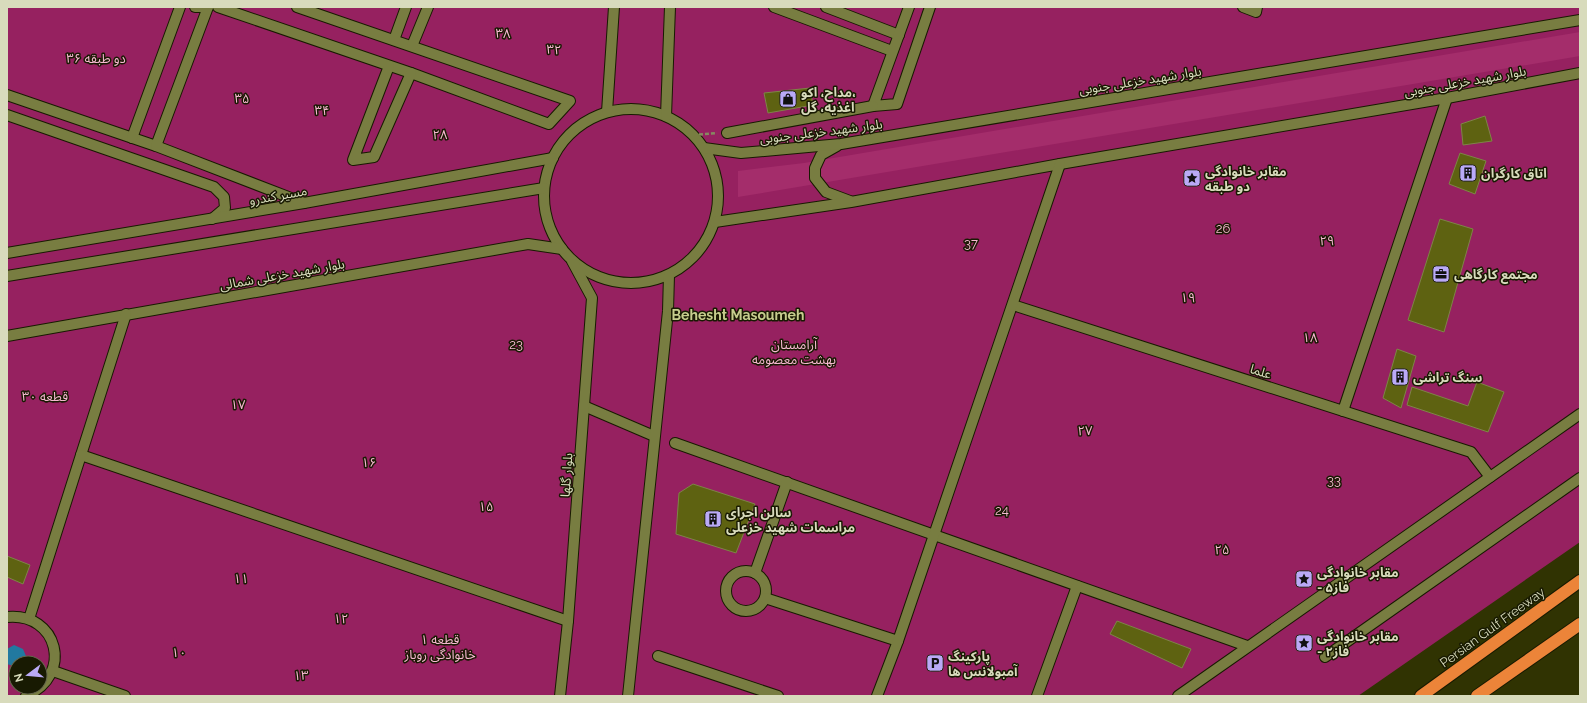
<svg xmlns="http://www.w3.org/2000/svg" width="1587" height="703" viewBox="0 0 1587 703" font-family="Raleway,'Noto Sans Arabic',sans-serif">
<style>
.green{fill:#962160;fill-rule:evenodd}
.forest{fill:#a42d6b}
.water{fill:#2279a0}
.building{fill:#5e6211;stroke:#7e8447}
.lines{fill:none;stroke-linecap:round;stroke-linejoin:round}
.minor-casing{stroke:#181a00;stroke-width:12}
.highway-casing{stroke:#181a00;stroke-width:14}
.path{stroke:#868961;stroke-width:2.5;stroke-dasharray:4 2;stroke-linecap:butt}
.minor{stroke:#787d41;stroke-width:10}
.highway{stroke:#ec8439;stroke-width:12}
.labels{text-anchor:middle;stroke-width:3;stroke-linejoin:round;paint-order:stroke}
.park-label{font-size:13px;fill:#f7b9d2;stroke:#181a02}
.street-label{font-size:13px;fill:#d8dbbc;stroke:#181a02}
.poi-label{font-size:13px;font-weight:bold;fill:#d8dbbc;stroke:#181a02;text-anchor:start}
.neighbourhood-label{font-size:14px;font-weight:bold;fill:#c7cd8e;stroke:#181a02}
</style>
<rect width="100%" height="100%" fill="#303302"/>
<path class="green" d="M7 7H1580V542L1358 696H7ZM16 663H40V687H16Z"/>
<polygon class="forest" points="1580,32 1580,56 738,197 738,171 804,163"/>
<polygon class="water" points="14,645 23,649 26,656 23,663 16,663 16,667 7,664 7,649"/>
<g class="building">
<polygon points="810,88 813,105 768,113 764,93"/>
<polygon points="1485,116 1492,141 1463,145 1461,124"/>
<polygon points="1460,153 1486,161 1475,194 1449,184"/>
<polygon points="1440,219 1473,229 1444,332 1408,320"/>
<polygon points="1397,349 1416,356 1401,408 1383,398"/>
<polygon points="1477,382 1504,392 1488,432 1407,405 1412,387 1468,406"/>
<polygon points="693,484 755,504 736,553 676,534 679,493"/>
<polygon points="7,556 30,565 23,584 7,577"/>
<polygon points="1117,621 1191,649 1182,668 1110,634"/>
</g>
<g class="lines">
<defs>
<g id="minor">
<polyline points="195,7 208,7"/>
<polyline points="218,7 411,73 549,124 570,101 297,7"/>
<polyline points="774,7 892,51"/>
<polyline points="826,7 899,35"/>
<polyline points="909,7 873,106 897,104 930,7"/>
<polyline points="1243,7 1256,12 1257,7"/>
<polyline points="394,40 406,7"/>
<polyline points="412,46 428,7"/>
<polyline points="389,66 353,160 374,157 411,73"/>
<polyline points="7,95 156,146 304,203"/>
<circle cx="631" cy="196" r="87"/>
<polyline points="607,112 614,7"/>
<polyline points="7,115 214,187 224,197 225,208 212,219"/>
<polyline points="666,116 670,7"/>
<polyline points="727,133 873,106"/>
<polyline points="132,138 180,7"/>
<polyline points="156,146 208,7"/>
<polyline points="837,146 821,155 815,168 815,178 826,192 850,201"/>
<polyline points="704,148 741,153 841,144 1580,20"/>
<polyline points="715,222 851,202 1060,164 1447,98 1580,73"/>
<polyline points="7,253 304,203 553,158"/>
<polyline points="7,276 544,188"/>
<polyline points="1013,305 1471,452 1490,477"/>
<polyline points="7,336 528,244 562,249"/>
<polyline points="584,406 654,436"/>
<polyline points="1343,411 1447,98"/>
<polyline points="675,443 1247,646"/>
<polyline points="81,455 126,314"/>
<circle cx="746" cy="591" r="20"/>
<polyline points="755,573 787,482"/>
<polyline points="765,598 898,641"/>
<path d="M7 617C58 612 74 675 26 696"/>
<polyline points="29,619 81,455 568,621"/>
<polyline points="658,656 778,696"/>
<polyline points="1325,657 1580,478"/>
<polyline points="53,671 125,696"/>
<polyline points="560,696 568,621 592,298 572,261"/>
<polyline points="628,696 668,311 669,275"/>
<polyline points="877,696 898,641 1060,164"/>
<polyline points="1037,696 1077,586"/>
<polyline points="1178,696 1580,414"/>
</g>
<g id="highway">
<polyline points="1421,696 1580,581"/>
<polyline points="1477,696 1580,624"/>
</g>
</defs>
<use href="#minor" class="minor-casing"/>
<use href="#highway" class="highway-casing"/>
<polyline class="path" points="693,135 717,133"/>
<use href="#minor" class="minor"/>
<use href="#highway" class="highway"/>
</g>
<defs>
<symbol id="shop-square" viewBox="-11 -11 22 22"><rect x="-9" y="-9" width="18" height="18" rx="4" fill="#baaaf7" stroke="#181a02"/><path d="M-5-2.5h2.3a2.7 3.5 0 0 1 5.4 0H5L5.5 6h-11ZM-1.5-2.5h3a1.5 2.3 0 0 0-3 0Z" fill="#111"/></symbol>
<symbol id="building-square" viewBox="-11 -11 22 22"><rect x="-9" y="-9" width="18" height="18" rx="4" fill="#baaaf7" stroke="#181a02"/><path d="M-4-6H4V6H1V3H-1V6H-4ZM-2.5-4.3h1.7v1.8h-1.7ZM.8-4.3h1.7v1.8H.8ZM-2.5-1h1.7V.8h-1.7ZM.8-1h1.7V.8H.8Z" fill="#111"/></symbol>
<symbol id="sight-square" viewBox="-11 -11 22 22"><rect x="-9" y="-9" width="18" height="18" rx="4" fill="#baaaf7" stroke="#181a02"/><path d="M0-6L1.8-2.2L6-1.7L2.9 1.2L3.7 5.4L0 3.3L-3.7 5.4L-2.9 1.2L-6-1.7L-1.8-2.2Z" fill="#111"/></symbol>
<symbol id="office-square" viewBox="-11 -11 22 22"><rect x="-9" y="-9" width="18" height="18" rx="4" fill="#baaaf7" stroke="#181a02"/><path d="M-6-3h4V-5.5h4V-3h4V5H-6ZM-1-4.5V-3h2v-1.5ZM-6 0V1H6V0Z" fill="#111"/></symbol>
<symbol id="parking-square" viewBox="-11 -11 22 22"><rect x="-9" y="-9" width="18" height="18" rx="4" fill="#baaaf7" stroke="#181a02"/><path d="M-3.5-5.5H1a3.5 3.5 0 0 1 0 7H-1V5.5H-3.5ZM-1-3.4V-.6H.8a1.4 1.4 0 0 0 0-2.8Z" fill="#111"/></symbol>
</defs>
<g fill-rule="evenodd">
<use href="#shop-square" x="778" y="89" width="20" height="20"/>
<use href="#building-square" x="1458" y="163" width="20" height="20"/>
<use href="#sight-square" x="1182" y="168" width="20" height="20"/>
<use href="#office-square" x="1431" y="264" width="20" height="20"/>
<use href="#building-square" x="1390" y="367" width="20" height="20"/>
<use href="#building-square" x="703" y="509" width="20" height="20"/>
<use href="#sight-square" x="1294" y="569" width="20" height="20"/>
<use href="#sight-square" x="1294" y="633" width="20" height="20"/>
<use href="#parking-square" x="925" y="653" width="20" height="20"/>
</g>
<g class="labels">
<g class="park-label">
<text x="503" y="38">۳۸</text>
<text x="554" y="54">۳۲</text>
<text x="96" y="63">۳۶ دو طبقه</text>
<text x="242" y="103">۳۵</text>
<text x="322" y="115">۳۴</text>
<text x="440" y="139">۲۸</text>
<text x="1223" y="233">26</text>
<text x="1327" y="245">۲۹</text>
<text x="971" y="248">37</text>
<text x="1188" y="302">۱۹</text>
<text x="1310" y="342">۱۸</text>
<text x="516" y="349">23</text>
<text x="794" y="349">آرامستان<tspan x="794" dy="15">بهشت معصومه</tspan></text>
<text x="45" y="401">قطعه ۳۰</text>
<text x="238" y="409">۱۷</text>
<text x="1085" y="435">۲۷</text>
<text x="369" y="467">۱۶</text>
<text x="1334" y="485">33</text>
<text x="486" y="511">۱۵</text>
<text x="1002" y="515">24</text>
<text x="1222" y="554">۲۵</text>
<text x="241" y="583">۱۱</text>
<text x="341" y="623">۱۲</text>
<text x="440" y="644">قطعه ۱<tspan x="440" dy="15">خانوادگی روباز</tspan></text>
<text x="179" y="657">۱۰</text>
<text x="301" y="680">۱۳</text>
</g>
<g class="street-label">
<text transform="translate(1140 80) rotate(-9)" y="5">بلوار شهید خزعلی جنوبی</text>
<text transform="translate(1465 81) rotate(-10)" y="5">بلوار شهید خزعلی جنوبی</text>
<text transform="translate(821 131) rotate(-7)" y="5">بلوار شهید خزعلی جنوبی</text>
<text transform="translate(278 195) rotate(-10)" y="5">مسیر کندرو</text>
<text transform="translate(282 274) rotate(-10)" y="5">بلوار شهید خزعلی شمالی</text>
<text transform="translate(1261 371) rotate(18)" y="5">علما</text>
<text transform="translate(566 475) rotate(-86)" y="5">بلوار گلها</text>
<text transform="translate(1492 627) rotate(-36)" y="5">Persian Gulf Freeway</text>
</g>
<g class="poi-label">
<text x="801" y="97">مداح، اکو،<tspan x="801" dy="15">اغذیه، گل</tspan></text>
<text x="1205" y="176">مقابر خانوادگی<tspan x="1205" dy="15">دو طبقه</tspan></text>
<text x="1481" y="178">اتاق کارگران</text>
<text x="1454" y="279">مجتمع کارگاهی</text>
<text x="1413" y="382">سنگ تراشی</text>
<text x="726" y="517">سالن اجرای<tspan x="726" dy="15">مراسمات شهید خزعلی</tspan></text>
<text x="1317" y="577">مقابر خانوادگی<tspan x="1317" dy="15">- فاز۵</tspan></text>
<text x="1317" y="641">مقابر خانوادگی<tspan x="1317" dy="15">- فاز۲</tspan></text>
<text x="948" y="661">پارکینگ<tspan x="948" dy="15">آمبولانس ها</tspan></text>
</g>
<g class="neighbourhood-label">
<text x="738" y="320">Behesht Masoumeh</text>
</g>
</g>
<rect width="1587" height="703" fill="none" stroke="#d8dbbc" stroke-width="16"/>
<g transform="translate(28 675) rotate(254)"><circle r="19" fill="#181a02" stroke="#65674c"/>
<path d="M0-3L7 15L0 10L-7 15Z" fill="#baaaf7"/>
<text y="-6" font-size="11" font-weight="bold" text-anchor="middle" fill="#d8dbbc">N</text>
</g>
</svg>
